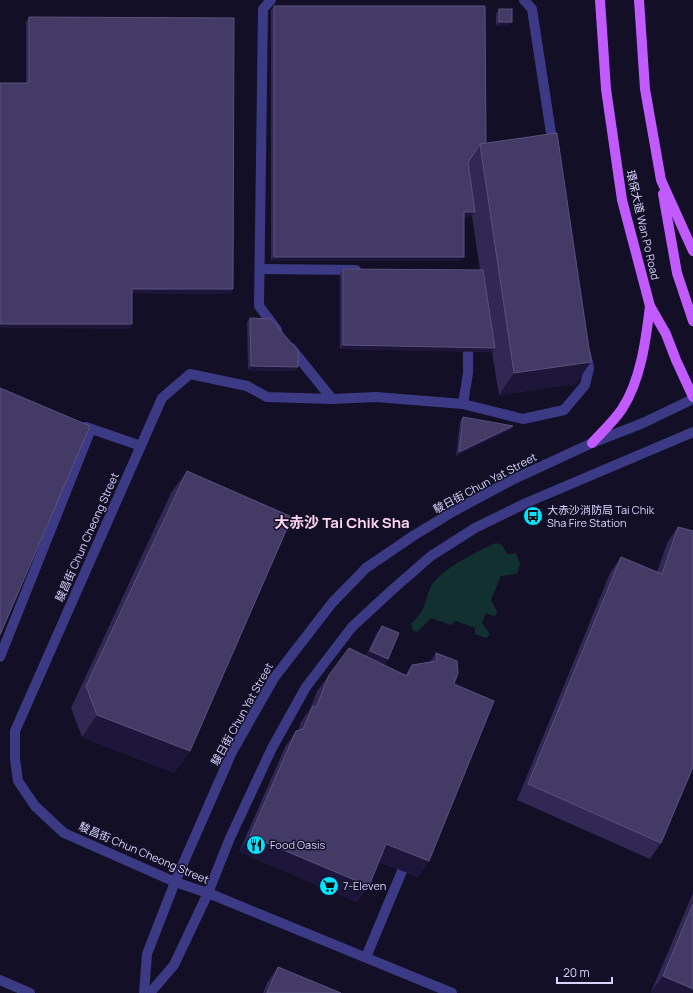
<svg xmlns="http://www.w3.org/2000/svg" width="693" height="993" viewBox="0 0 693 993" font-family="Manrope,'Noto Sans TC',sans-serif">
<style>
.green{fill:#12302f}
.lines{fill:none;stroke-linecap:round;stroke-linejoin:round}
.minor{stroke:#3d3a85;stroke-width:10}
.major{stroke:#c25bff;stroke-width:10}
.wall{fill:#312854}
.shaded-wall{fill:#1d163a}
.building{fill:#433a66;stroke:#5a527e}
.labels{text-anchor:middle;stroke-width:3;stroke-linejoin:round;paint-order:stroke}
.street-label{font-size:11px;fill:#d9d4ff;stroke:#130f26}
.poi-label{font-size:11px;fill:#d9d4ff;stroke:#130f26;text-anchor:start}
.district-label{font-size:15px;font-weight:bold;fill:#ffd6f0;stroke:#130f26}
</style>
<rect width="100%" height="100%" fill="#130f26"/>
<path class="green" d="M496 543 502 545 507 554H511L516 553 520 563 517 574 501 576 491 600 497 611 495 617 486 613 482 623 490 634 486 638 475 634V628L456 621 451 625 431 618 417 632 413 631 411 624C415 619 420 615 423 609 426 601 428 591 433 583 447 566 476 552 496 543Z"/>
<g class="lines">
<g class="minor">
<polyline points="271,0 263,9 259,306 277,330"/>
<polyline points="524,0 532,9 553,146"/>
<polyline points="260,269 356,270"/>
<polyline points="291,348 332,399"/>
<polyline points="463,404 468,373 468,352"/>
<polyline points="86,427 141,446"/>
<polyline points="0,657 91,429"/>
<polyline points="366,957 402,871"/>
<polyline points="0,980 30,993"/>
<polyline points="144,993 147,954 175,882 232,752 274,678 332,603 366,568 413,536 454,511 512,480 592,443 643,423 693,399"/>
<polyline points="150,993 174,965 208,893 230,838 272,748 306,687 352,627 392,590 431,556 475,528 526,503 693,432"/>
<polyline points="452,993 208,893 175,882 64,833 35,806 18,781 15,759 15,731 162,398 190,374 247,386 267,397 332,399 376,397 463,404 523,419 564,410 585,385 589,368 586,354"/>
</g>
<g class="major">
<polyline points="600,0 606,89 622,200 650,306 666,334 676,360 693,397"/>
<polyline points="639,0 645,89 661,180 693,251"/>
<polyline points="663,194 677,273 693,321"/>
<path d="M592 443C602 432 614 421 622 409 641 380 646 339 650 306"/>
</g>
</g>
<g class="wall">
<polygon points="274,6 486,143 591,362 575,384 499,395 492,352 340,349 340,274 343,269 480,270 472,216 464,217 460,261 271,261 271,10"/>
<polygon points="499,9 509,26 496,26 496,14"/>
<polygon points="29,17 233,289 230,294 132,293 129,329 26,83 26,22"/>
<polygon points="250,318 298,367 295,371 248,370 247,322"/>
<polygon points="463,417 513,426 510,430 456,456 460,421"/>
<polygon points="187,471 190,751 174,773 82,737 71,708 171,493"/>
<polygon points="678,527 661,843 650,859 517,800 610,573 621,557 657,572 667,543"/>
<polygon points="382,626 388,659 384,665 405,675 412,665 430,662 436,653 454,684 429,861 418,877 379,862 357,902 239,852 285,747 296,731 298,731 301,722 310,709 317,691 329,675 366,656 376,634"/>
<polygon points="693,893 693,993 653,993 651,992"/>
<polygon points="278,967 341,993 263,993 267,983"/>
</g>
<g class="shaded-wall">
<polygon points="499,22 512,22 509,26 496,26"/>
<polygon points="464,212 475,212 472,216 460,217"/>
<polygon points="274,257 464,257 460,261 271,261"/>
<polygon points="132,289 233,289 230,294 129,293"/>
<polygon points="0,324 132,324 129,329 0,328"/>
<polygon points="343,345 495,348 492,352 340,349"/>
<polygon points="591,362 575,384 499,395 514,373"/>
<polygon points="251,366 298,367 295,371 248,370"/>
<polygon points="513,426 510,430 456,456 459,452"/>
<polygon points="370,651 388,659 382,667 364,659"/>
<polygon points="97,715 190,751 174,773 82,737"/>
<polygon points="250,836 369,886 357,902 239,852"/>
<polygon points="386,844 429,861 418,877 375,860"/>
<polygon points="663,976 693,989 693,993 653,993 651,992"/>
</g>
<g class="building">
<polygon points="274,6 485,6 486,143 480,144 468,162 475,212 464,212 464,257 274,257"/>
<rect x="499" y="9" width="13" height="13"/>
<polygon points="29,17 234,18 233,289 132,289 132,324 0,324 0,83 29,83"/>
<polygon points="557,133 591,362 514,373 480,144"/>
<polygon points="343,269 483,270 495,348 343,345"/>
<polygon points="250,318 271,319 298,351 298,367 251,366"/>
<polygon points="0,388 90,426 0,635"/>
<polygon points="463,417 513,426 459,452"/>
<polygon points="187,471 292,517 190,751 97,715 86,686"/>
<polygon points="678,527 693,531 693,767 661,843 528,784 621,557 662,574"/>
<polygon points="382,626 399,633 388,659 370,651"/>
<polygon points="349,648 407,676 412,665 437,661 436,653 457,661 458,673 454,684 494,701 429,861 386,844 369,886 250,836 296,731 303,729 313,706 316,708 329,675"/>
<polygon points="693,904 693,989 663,976"/>
<polygon points="278,967 341,993 267,993"/>
</g>
<defs>
<symbol id="bus-disc" viewBox="-11 -11 22 22"><circle r="9.5" fill="#00e5ff" stroke="#130f26"/><path d="M-5-6H5V4H4V6H2V4H-2V6H-4V4H-5ZM-3.5-4V0h7V-4ZM-3.5 1.2v1.5H-2V1.2ZM2 1.2v1.5H3.5V1.2Z" fill="#111"/></symbol>
<symbol id="restaurant-disc" viewBox="-11 -11 22 22"><circle r="9.5" fill="#00e5ff" stroke="#130f26"/><path d="M-5-6h1v4h1v-4h1v4h1v-4h1v5L-1.5 .5V6h-2V.5L-5-1ZM5-6V6H3V1.5H1.5Q1.5-4 5-6Z" fill="#111"/></symbol>
<symbol id="supermarket-disc" viewBox="-11 -11 22 22"><circle r="9.5" fill="#00e5ff" stroke="#130f26"/><path d="M-6-5.5h2.5l.6 2H6L4.5 2H-2.5L-4.4-4H-6ZM-1.5 3.2a1.3 1.3 0 1 0 .1 0ZM3 3.2a1.3 1.3 0 1 0 .1 0Z" fill="#111"/></symbol>
</defs>
<g fill-rule="evenodd">
<use href="#bus-disc" x="522" y="505" width="22" height="22"/>
<use href="#restaurant-disc" x="245" y="834" width="22" height="22"/>
<use href="#supermarket-disc" x="318" y="875" width="22" height="22"/>
</g>
<g class="labels">
<g class="street-label">
<text transform="translate(643 225) rotate(77)" y="4">環保大道 Wan Po Road</text>
<text transform="translate(485 483) rotate(-28)" y="4">駿日街 Chun Yat Street</text>
<text transform="translate(87 537) rotate(-66)" y="4">駿昌街 Chun Cheong Street</text>
<text transform="translate(242 714) rotate(-61)" y="4">駿日街 Chun Yat Street</text>
<text transform="translate(144 853) rotate(23)" y="4">駿昌街 Chun Cheong Street</text>
</g>
<g class="poi-label">
<text x="547" y="514">大赤沙消防局 Tai Chik<tspan x="547" dy="13">Sha Fire Station</tspan></text>
<text x="270" y="849">Food Oasis</text>
<text x="343" y="890">7-Eleven</text>
</g>
<g class="district-label">
<text x="342" y="528">大赤沙 Tai Chik Sha</text>
</g>
</g>
<path d="M557 977v6h55v-6" fill="none" stroke="#d9d4ff" stroke-width="2"/>
<text x="563" y="977" font-size="12" fill="#d9d4ff" stroke="#130f26" stroke-width="3" paint-order="stroke">20 m</text>
</svg>
